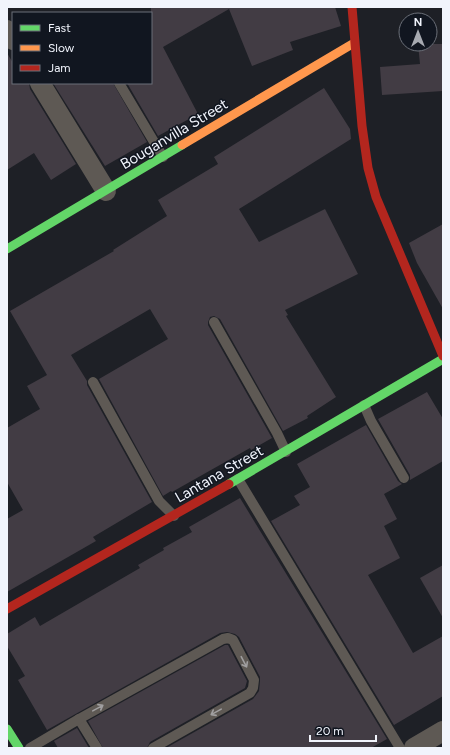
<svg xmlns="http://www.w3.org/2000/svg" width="450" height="755" viewBox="0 0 450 755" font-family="Figtree,sans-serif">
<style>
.building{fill:#423c44}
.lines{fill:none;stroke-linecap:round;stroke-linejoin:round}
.lane{stroke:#5e5954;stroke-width:10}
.street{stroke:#5e5954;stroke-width:20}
.fast{stroke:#63d668;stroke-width:9}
.slow{stroke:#ff974d;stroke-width:9}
.jam{stroke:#b3261e;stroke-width:9}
.oneway{stroke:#a09fa0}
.labels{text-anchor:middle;stroke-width:3;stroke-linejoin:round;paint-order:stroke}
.street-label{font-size:15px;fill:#f1f4fc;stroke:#111620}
</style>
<rect width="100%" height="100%" fill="#1e2026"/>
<g class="building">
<polygon points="151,7 335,7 341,26 290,42 293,50 252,66 229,9 163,47 198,114 158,136 127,83 151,83"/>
<polygon points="418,44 443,44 443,91 382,95 380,67 420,64"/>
<polygon points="7,53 13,63 13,83 29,83 30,89 76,164 51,180 34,153 7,170"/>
<polygon points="53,83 113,83 147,142 105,166"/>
<polygon points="324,88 350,129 351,139 239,209 259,242 325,209 358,274 285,310 288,315 286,316 336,397 307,416 308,418 283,431 220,319 214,316 210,317 208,322 208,325 272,438 251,450 250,448 172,492 171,491 163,496 99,379 168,339 150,309 71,355 87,381 87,385 152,502 93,537 96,541 7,592 7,519 23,510 7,482 7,428 40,409 27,386 47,375 10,311 114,251 113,250 167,216 158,200 218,164 214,157"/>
<polygon points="443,224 443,309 417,263 409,243"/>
<polygon points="427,392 443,419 443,461 410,480 410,475 378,419"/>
<polygon points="366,425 398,481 402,484 384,494 397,519 384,526 400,558 368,575 413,653 443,636 443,696 394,725 271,521 300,505 294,496 310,487 297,464"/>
<polygon points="240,498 387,739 371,748 166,748 253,699 259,691 260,681 260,677 239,637 235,634 227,632 220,633 47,730 18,680 25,676 7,646 7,634 35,617 40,626 140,568 138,565 164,550 163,548 192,532 189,527"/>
<polygon points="443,565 443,618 420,578"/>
<polygon points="225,645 228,645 247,681 245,688 150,742 147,748 103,748 88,721"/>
<polygon points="77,728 89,748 58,748 54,741"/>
</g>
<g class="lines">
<g class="lane">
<polyline points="119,83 163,157"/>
<polyline points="214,322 277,433 286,452"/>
<polyline points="93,382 159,501 174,516"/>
<polyline points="364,405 371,421 404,478"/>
<polyline points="238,479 400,748"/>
<polyline points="79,719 97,748"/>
<polyline points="30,748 79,719 223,639 228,638 233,640 254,680 253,688 250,693 153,748"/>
</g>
<g class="street">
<polyline points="7,30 13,40"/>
<polyline points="40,83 106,191"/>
<polyline points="414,748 443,731"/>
</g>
<g class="fast">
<polyline points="7,249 182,145"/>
<polyline points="229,484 443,359"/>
<polyline points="7,729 19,748"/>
</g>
<polyline class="slow" points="182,145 354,43"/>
<g class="jam">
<polyline points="352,7 362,126 368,168 376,197 443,356"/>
<polyline points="7,609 229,484"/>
</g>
</g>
<defs><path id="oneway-shaft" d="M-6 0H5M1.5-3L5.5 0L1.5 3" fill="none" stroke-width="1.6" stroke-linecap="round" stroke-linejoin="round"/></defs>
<g class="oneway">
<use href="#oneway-shaft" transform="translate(244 662) rotate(62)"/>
<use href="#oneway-shaft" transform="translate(98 708) rotate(-29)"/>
<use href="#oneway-shaft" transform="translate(216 712) rotate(151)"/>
</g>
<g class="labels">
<g class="street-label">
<text transform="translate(174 134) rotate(-31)" y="5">Bouganvilla Street</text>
<text transform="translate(219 474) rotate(-30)" y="5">Lantana Street</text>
</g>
</g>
<rect width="450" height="755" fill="none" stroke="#f1f4fc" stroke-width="16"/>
<rect x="12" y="12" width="140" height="72" fill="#111620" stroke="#6b6f78"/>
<rect x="20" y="25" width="20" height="6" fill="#63d668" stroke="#6b6f78"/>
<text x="48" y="32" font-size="12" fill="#f1f4fc">Fast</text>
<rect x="20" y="45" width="20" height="6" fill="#ff974d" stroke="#6b6f78"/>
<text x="48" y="52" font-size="12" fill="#f1f4fc">Slow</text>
<rect x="20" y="65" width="20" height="6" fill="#b3261e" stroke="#6b6f78"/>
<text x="48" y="72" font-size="12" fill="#f1f4fc">Jam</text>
<g transform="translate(418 32)"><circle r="19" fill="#111620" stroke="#6b6f78"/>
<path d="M0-3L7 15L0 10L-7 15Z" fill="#a7aab1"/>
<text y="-6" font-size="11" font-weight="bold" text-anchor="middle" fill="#f1f4fc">N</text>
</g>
<path d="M310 735v6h66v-6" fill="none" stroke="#f1f4fc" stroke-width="2"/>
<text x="316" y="735" font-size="12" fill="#f1f4fc" stroke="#111620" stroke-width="3" paint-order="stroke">20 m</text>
</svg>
